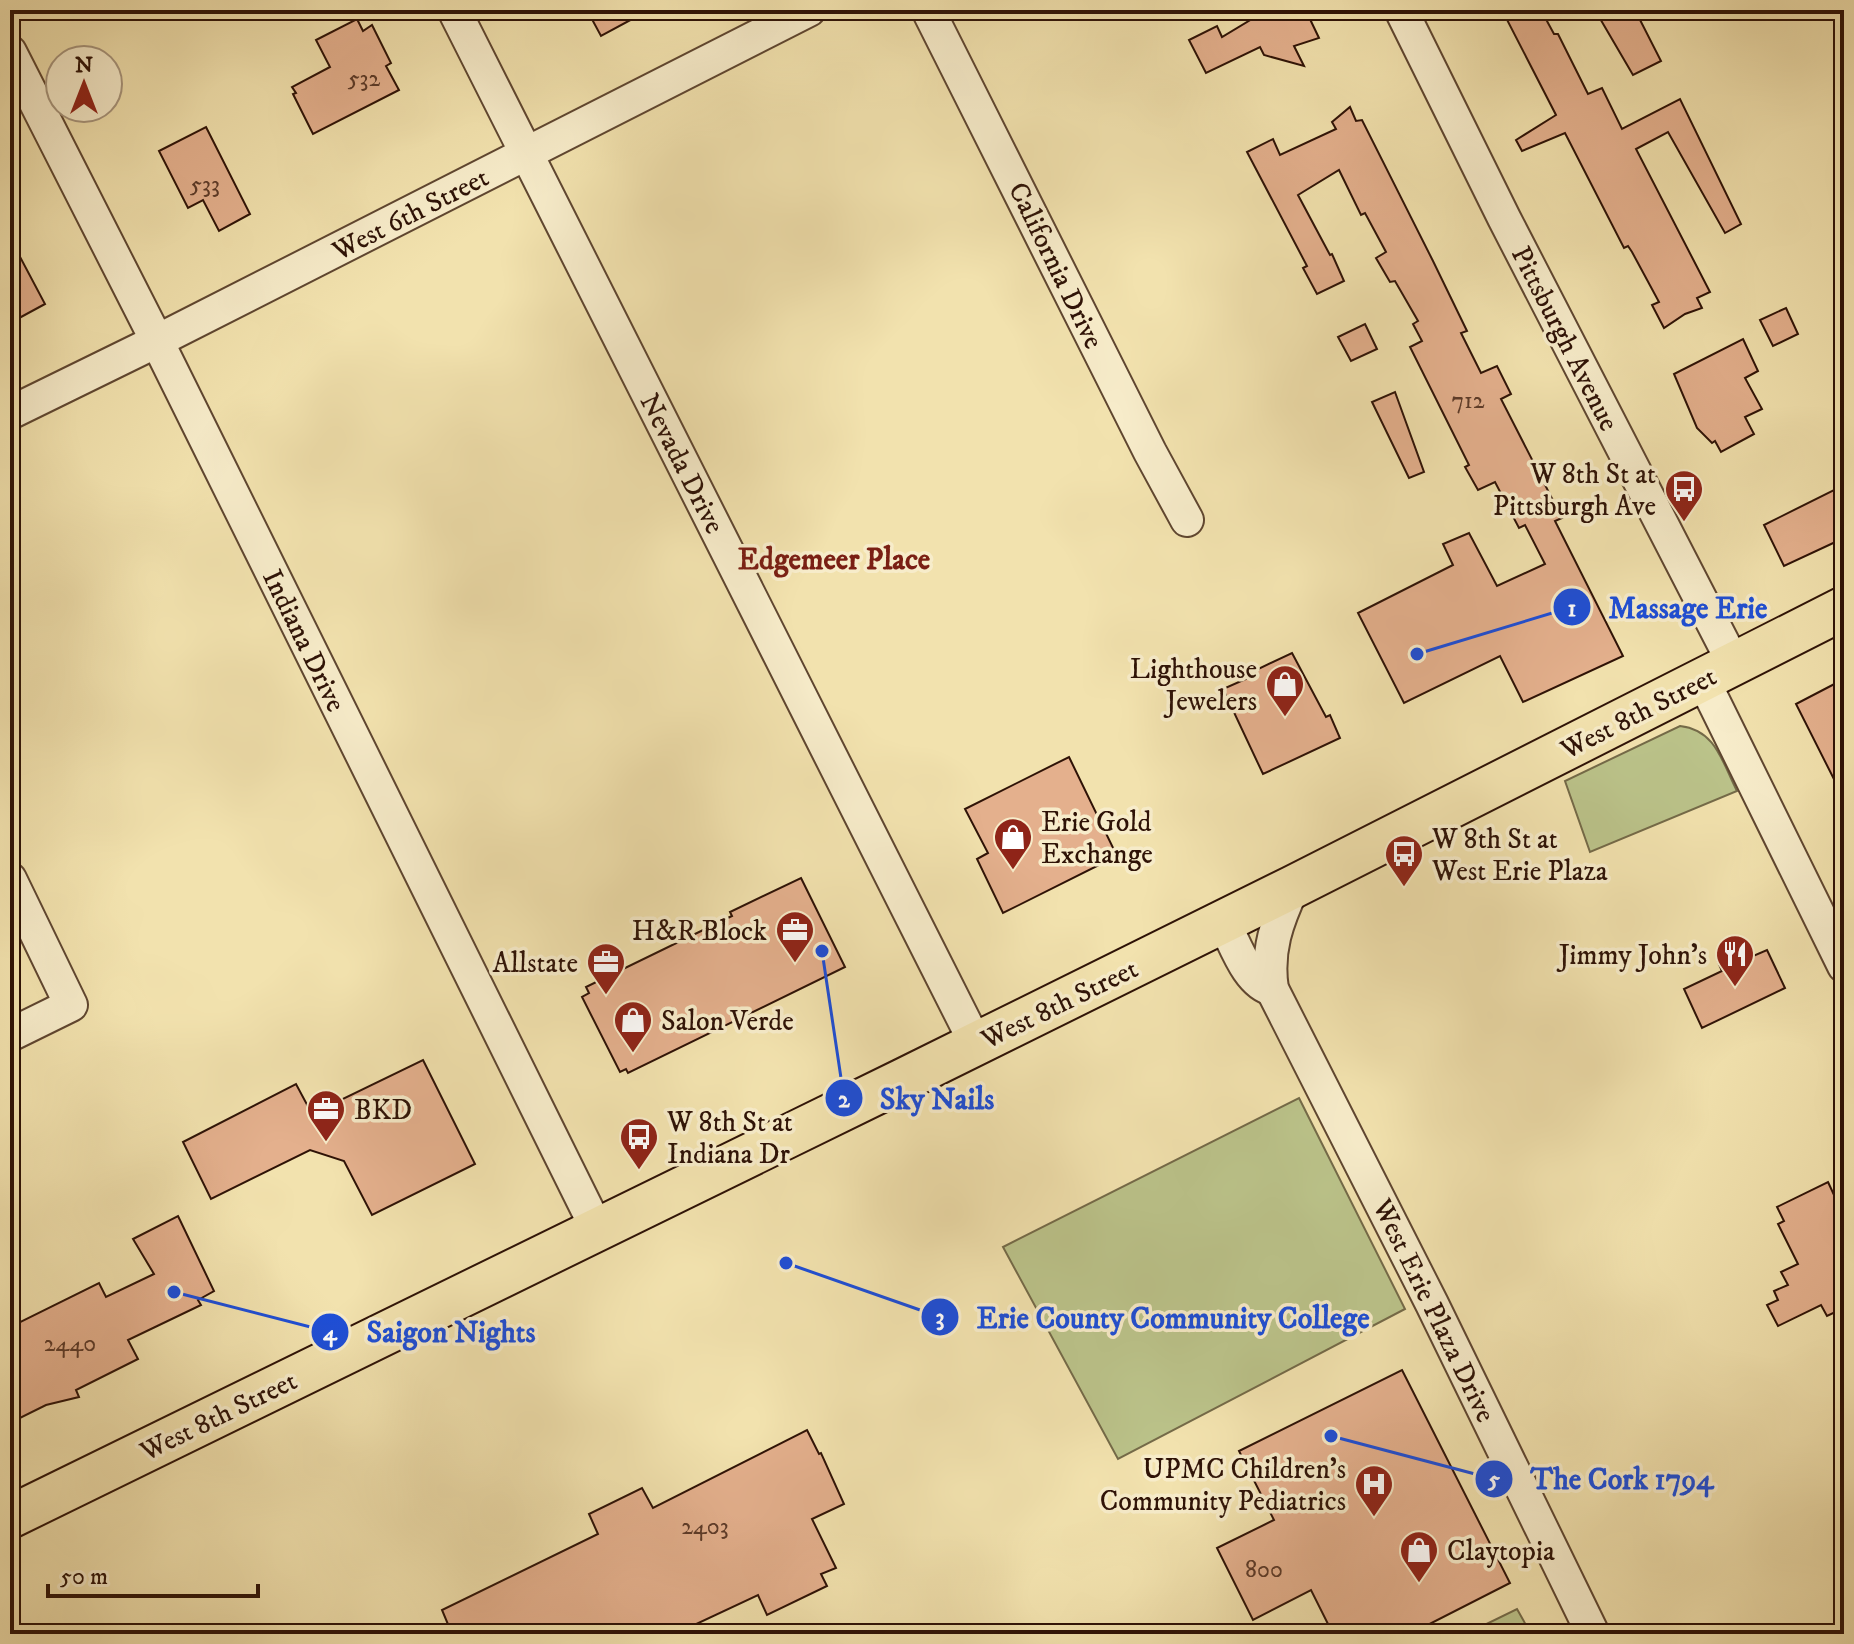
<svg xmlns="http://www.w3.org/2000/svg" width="1854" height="1644" viewBox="0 0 1854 1644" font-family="'IM FELL DW Pica',serif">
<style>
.green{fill:#bbc38a;stroke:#746a48;stroke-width:2}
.building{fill:#e4b08d;stroke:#2e1206;stroke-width:2}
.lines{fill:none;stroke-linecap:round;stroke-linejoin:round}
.minor-casing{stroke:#5f4630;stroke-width:36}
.major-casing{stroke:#2e1206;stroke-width:46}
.minor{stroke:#f7ecca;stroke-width:32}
.major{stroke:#f2e2ae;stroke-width:42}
.labels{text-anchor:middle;stroke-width:7;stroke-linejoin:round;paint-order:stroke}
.number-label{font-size:24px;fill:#5c3a28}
.street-label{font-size:28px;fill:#2e1206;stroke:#f7ecca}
.poi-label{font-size:28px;fill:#2e1206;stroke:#f7ecca;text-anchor:end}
.neighbourhood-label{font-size:30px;font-weight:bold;fill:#7a1f14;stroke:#f7ecca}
.leader{fill:none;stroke:#1d4ed8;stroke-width:3}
.callout-dot{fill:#1d4ed8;stroke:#f7ecca;stroke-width:3}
.mark-label{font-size:24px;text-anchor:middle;font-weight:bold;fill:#fff}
.callout-label{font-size:30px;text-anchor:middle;font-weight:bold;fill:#1d4ed8;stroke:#f7ecca;stroke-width:7;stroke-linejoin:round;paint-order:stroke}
</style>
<rect width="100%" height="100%" fill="#f2e2ae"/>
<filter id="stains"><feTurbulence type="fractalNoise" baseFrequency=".0025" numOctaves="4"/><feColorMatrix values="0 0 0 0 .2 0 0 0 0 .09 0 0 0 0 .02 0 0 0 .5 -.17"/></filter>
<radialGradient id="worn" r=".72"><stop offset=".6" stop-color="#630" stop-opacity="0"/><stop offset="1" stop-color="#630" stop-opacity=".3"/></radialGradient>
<g class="green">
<path d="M1680 726C1716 730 1722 762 1737 791L1590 852 1565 781Z"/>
<polygon points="1299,1098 1405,1309 1118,1459 1003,1247"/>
<polygon points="1517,1609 1531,1634 1466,1634"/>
</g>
<g class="building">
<polygon points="587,10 649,10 601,36"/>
<polygon points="1267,10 1300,10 1303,16 1308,15 1319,38 1294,46 1304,66 1264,55 1260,47 1206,73 1189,40 1217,26 1222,37"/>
<polygon points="1502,10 1541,10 1554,34 1558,34 1588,94 1602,88 1622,129 1680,99 1741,224 1725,233 1668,132 1636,149 1710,292 1697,298 1702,308 1685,314 1664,328 1652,305 1659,302 1632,252 1628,246 1624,248 1565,133 1522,151 1516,140 1556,115"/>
<polygon points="1595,10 1635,10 1661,61 1633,75"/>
<polygon points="357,19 363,31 372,25 391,63 386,66 399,90 313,134 293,94 296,93 292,87 330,67 316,40"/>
<polygon points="1350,107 1356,121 1362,120 1433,261 1467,331 1461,333 1481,373 1497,366 1511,394 1501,399 1562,518 1555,521 1623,656 1523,702 1500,656 1404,703 1358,613 1453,565 1443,544 1469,533 1497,586 1545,564 1525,525 1519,528 1495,482 1478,490 1465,467 1469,465 1410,347 1422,341 1413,324 1418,321 1395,281 1390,282 1376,258 1386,252 1365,213 1361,215 1339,170 1298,195 1330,255 1332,254 1344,281 1317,294 1303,268 1307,266 1247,152 1273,139 1280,155 1336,129 1332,122"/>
<polygon points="206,127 250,214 219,231 203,200 188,208 159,151"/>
<polygon points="10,238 45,304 10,323"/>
<polygon points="1786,308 1798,334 1773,346 1760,320"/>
<polygon points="1365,324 1377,349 1351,361 1338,337"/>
<polygon points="1743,339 1758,371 1745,378 1762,409 1745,417 1754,434 1721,452 1715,441 1712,443 1697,428 1674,374"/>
<polygon points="1395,392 1424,472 1409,478 1372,402"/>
<polygon points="1844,485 1844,538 1784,566 1764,525"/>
<polygon points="1292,653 1326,717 1330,715 1340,738 1263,774 1223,689 1255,675 1254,671"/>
<polygon points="1844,679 1844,799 1796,704"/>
<polygon points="1069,757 1117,856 1003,913 977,859 988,853 965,809"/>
<polygon points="801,878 845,967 628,1073 626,1069 620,1072 582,997 589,993 586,987 732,916 730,912"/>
<polygon points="1767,950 1785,988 1702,1028 1684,989 1722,971 1718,962 1740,952 1744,960"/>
<polygon points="423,1060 475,1164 372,1215 344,1161 310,1150 211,1199 183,1142 296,1084 312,1114"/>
<polygon points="1828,1182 1834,1195 1839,1195 1844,1205 1844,1308 1827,1316 1821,1305 1778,1326 1767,1305 1778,1300 1774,1291 1788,1285 1781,1272 1798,1264 1778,1224 1784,1221 1777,1207"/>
<polygon points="178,1216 214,1291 198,1300 201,1305 128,1340 138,1359 76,1390 79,1397 46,1405 10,1423 10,1327 99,1283 106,1297 154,1274 133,1239"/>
<polygon points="1402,1370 1510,1583 1410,1634 1333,1634 1311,1590 1253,1620 1217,1548 1274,1520 1239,1451"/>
<polygon points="807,1430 819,1454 821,1453 844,1504 812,1519 836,1568 821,1574 827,1586 767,1615 758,1595 675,1634 452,1634 442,1610 598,1534 589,1514 642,1488 653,1508"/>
</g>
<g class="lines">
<defs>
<g id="minor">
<polyline points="454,10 976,1044"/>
<polyline points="928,10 1150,452 1187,520"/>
<polyline points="1401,10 1504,218 1734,664"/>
<polyline points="10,52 157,341 597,1229"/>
<polyline points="10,413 157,341 809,10"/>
<polyline points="1703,680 1844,966"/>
<polyline points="10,879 71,1005 10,1035"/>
<path d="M1293 887C1277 921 1266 951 1272 989L1432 1304 1593 1634"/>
<path d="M1223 921C1235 943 1247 983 1272 989"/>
</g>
<polyline id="major" points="10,1517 903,1080 1293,887 1844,608"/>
</defs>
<use href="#minor" class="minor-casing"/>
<use href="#major" class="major-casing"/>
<use href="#minor" class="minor"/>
<use href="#major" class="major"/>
</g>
<defs>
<symbol id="bus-pin" viewBox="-11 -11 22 30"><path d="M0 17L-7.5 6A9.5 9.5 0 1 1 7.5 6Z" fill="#8f2418" stroke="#f7ecca"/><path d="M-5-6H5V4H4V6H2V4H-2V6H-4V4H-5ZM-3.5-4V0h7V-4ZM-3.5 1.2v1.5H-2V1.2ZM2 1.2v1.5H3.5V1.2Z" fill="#fff"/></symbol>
<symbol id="shop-pin" viewBox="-11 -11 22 30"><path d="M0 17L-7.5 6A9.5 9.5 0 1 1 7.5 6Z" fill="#8f2418" stroke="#f7ecca"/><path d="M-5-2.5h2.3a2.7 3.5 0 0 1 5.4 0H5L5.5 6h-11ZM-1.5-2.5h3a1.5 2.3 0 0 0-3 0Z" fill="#fff"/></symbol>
<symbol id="office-pin" viewBox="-11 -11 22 30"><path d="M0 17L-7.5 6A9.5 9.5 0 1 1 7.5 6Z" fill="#8f2418" stroke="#f7ecca"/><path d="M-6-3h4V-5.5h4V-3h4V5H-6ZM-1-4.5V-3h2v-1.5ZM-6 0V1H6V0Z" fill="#fff"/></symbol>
<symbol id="restaurant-pin" viewBox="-11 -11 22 30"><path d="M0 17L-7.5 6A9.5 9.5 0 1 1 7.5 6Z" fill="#8f2418" stroke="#f7ecca"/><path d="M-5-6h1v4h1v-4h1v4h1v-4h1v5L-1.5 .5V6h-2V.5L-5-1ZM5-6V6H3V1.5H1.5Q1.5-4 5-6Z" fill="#fff"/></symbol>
<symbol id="hospital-pin" viewBox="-11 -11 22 30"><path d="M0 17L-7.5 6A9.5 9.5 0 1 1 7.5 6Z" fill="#8f2418" stroke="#f7ecca"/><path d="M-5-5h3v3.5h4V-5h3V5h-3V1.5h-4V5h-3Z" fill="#fff"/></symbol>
</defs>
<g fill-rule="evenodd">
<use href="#bus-pin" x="1662" y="467" width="44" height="60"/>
<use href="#shop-pin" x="1263" y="662" width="44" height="60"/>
<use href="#shop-pin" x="991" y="815" width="44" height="60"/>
<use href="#bus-pin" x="1382" y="832" width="44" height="60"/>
<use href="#office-pin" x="773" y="908" width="44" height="60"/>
<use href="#restaurant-pin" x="1713" y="932" width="44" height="60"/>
<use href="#office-pin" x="584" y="940" width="44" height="60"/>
<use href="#shop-pin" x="611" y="998" width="44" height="60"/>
<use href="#office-pin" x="304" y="1087" width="44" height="60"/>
<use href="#bus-pin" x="617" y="1115" width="44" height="60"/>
<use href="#hospital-pin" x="1352" y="1462" width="44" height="60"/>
<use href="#shop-pin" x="1397" y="1528" width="44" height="60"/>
</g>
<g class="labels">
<g class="number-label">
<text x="364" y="86">532</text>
<text x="205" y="192">533</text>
<text x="1468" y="408">712</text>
<text x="70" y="1351">2440</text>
<text x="705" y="1534">2403</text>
<text x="1264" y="1577">800</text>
</g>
<g class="street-label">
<text transform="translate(410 213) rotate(-27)" y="10">West 6th Street</text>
<text transform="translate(1057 265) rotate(64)" y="10">California Drive</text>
<text transform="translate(1566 338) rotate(63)" y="10">Pittsburgh Avenue</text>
<text transform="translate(683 463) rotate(63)" y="10">Nevada Drive</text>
<text transform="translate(305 640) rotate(64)" y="10">Indiana Drive</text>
<text transform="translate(1638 712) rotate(-27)" y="10">West 8th Street</text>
<text transform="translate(1059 1003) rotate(-26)" y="10">West 8th Street</text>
<text transform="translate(1435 1310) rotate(64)" y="10">West Erie Plaza Drive</text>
<text transform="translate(218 1415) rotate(-26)" y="10">West 8th Street</text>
</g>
<g class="poi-label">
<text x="1656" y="483">W 8th St at<tspan x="1656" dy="32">Pittsburgh Ave</tspan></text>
<text x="1257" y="678">Lighthouse<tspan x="1257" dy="32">Jewelers</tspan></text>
<text x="1041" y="831" text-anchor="start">Erie Gold<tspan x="1041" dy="32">Exchange</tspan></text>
<text x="1432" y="848" text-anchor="start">W 8th St at<tspan x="1432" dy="32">West Erie Plaza</tspan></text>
<text x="767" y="940">H&amp;R Block</text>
<text x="1707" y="964">Jimmy John's</text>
<text x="578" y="972">Allstate</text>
<text x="661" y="1030" text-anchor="start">Salon Verde</text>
<text x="354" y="1119" text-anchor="start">BKD</text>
<text x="667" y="1131" text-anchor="start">W 8th St at<tspan x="667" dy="32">Indiana Dr</tspan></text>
<text x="1346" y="1478">UPMC Children's<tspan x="1346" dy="32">Community Pediatrics</tspan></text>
<text x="1447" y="1560" text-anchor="start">Claytopia</text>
</g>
<g class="neighbourhood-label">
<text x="834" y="569">Edgemeer Place</text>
</g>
</g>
<path class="leader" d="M1417 654L1572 607M822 951L844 1098M786 1263L940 1317M174 1292L330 1332M1331 1436L1494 1479"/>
<g class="callout-dot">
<circle cx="1417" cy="654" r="8"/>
<circle cx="822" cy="951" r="8"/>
<circle cx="786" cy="1263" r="8"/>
<circle cx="174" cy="1292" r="8"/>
<circle cx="1331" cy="1436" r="8"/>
<circle cx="1572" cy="607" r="20"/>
<circle cx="844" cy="1098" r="20"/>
<circle cx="940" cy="1317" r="20"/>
<circle cx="330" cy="1332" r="20"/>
<circle cx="1494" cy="1479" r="20"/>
</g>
<g class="mark-label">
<text x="1572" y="616">1</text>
<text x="844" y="1107">2</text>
<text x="940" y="1325">3</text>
<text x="330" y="1340">4</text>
<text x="1494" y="1487">5</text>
</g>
<g class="callout-label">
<text x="1688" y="618">Massage Erie</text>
<text x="937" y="1109">Sky Nails</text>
<text x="1173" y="1328">Erie County Community College</text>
<text x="451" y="1342">Saigon Nights</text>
<text x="1622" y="1489">The Cork 1794</text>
</g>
<rect width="1854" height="1644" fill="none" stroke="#f2e2ae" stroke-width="40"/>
<rect x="12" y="12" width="1830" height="1620" fill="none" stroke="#2e1206" stroke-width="4"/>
<rect x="20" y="20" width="1814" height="1604" fill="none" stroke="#2e1206" stroke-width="2"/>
<g transform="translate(84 84)"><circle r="38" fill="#f7ecca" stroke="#a7957c" stroke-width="2"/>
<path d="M0-6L14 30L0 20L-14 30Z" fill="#8f2418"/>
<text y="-12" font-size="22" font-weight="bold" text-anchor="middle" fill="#2e1206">N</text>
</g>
<path d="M48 1584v12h210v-12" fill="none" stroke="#2e1206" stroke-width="4"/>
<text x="60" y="1584" font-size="24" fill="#2e1206" stroke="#f7ecca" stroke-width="6" paint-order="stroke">50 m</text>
<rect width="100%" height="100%" filter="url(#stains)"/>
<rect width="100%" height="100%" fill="url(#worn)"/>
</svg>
